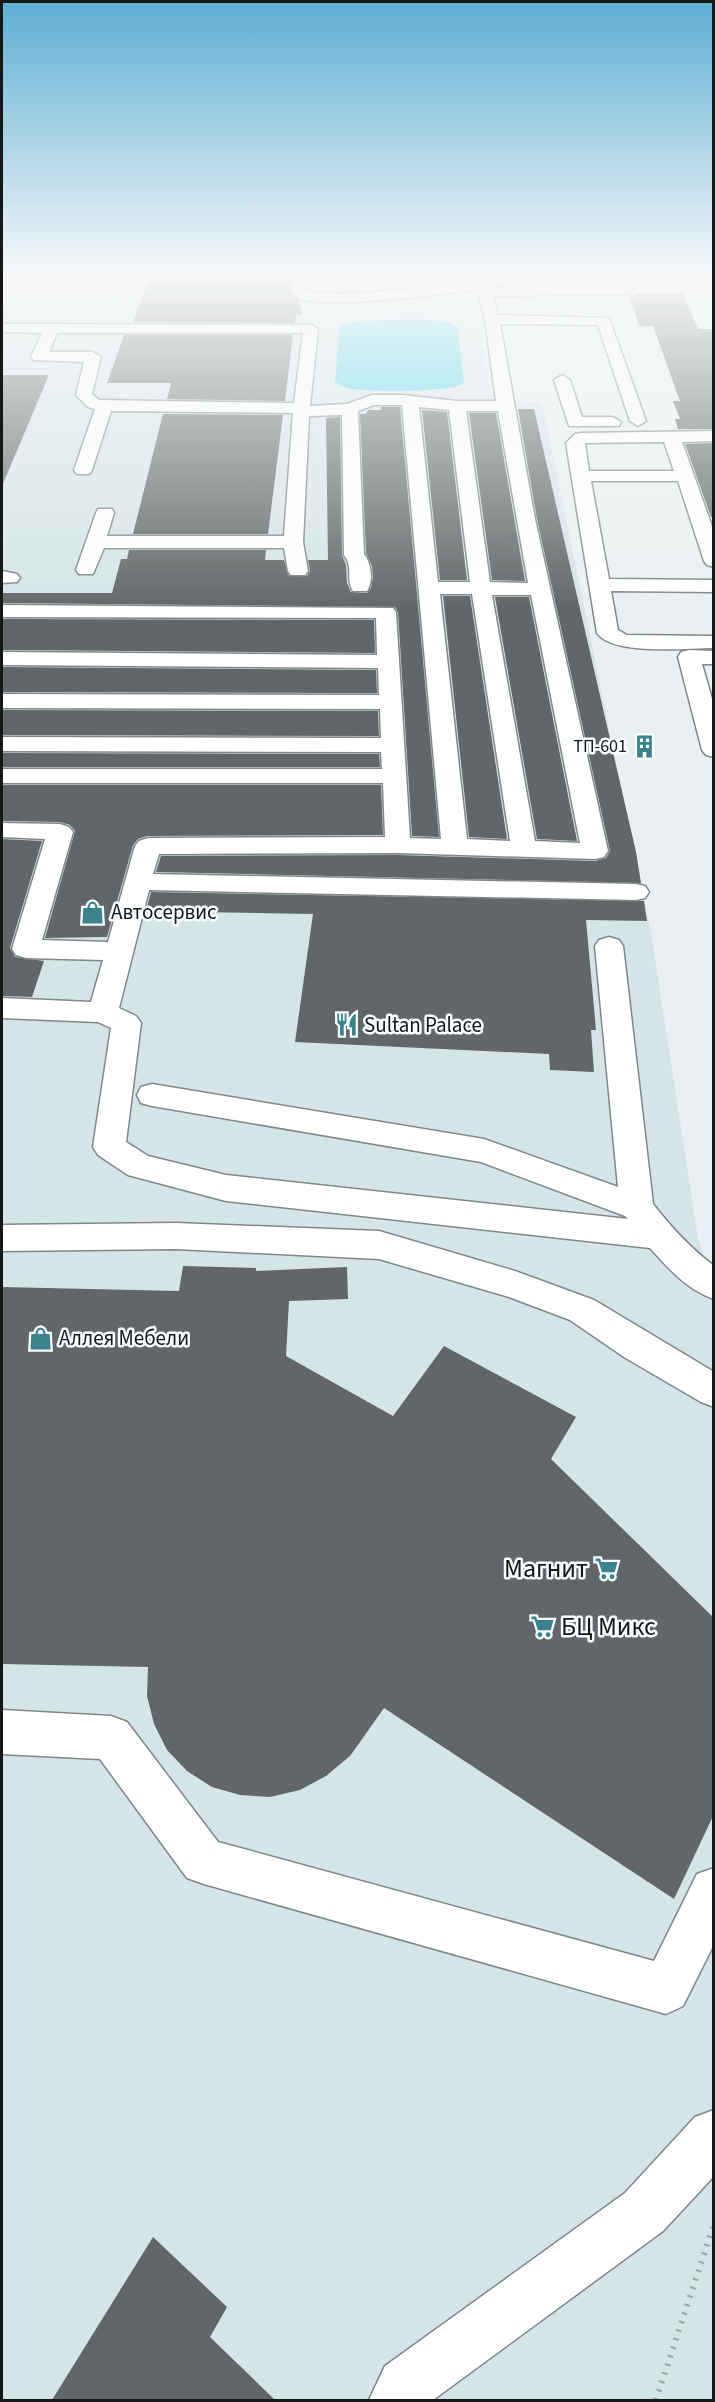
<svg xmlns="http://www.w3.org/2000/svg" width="715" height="2402" viewBox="0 0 715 2402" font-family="'Source Sans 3',sans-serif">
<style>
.built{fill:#d5e5e7}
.green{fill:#4bd4e7}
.building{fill:#616768}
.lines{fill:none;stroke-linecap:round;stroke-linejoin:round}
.minor-casing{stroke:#818788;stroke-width:3}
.path-far1{stroke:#9ea3a4;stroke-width:1.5;stroke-dasharray:1 2;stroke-linecap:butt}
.path{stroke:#9ea3a4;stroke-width:6;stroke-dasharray:2 7;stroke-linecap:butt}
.minor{fill:#fff;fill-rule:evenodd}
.labels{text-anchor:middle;stroke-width:5;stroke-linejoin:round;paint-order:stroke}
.far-poi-label{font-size:18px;fill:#161818;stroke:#f7feff;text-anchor:end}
.poi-label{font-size:21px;fill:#161818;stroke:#f7feff;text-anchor:start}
.near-poi-label{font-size:26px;fill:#161818;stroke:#f7feff;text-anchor:end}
</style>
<rect width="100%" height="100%" fill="#eaf0f1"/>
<polygon class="built" points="324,302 398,306 476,306 492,401 542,402 651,933 698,1238 713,1284 713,2400 2,2400 2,305"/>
<path class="green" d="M360 321C380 321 445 314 458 328L464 383C452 393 365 392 347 388 342 387 339 385 335 381L340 326Z"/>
<g class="building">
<polygon points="150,274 291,274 291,292 294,297 299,300 302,315 296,315 295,323 133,322"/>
<polygon points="637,293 683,293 698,329 714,329 714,429 678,429 675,419 680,419 673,401 680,401 653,326 639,326 629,295 638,295"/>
<polygon points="124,335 293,335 285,401 167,399 171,383 107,383"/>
<polygon points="2,375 49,375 2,486"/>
<polygon points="381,407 400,407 439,837 412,836 398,612 395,607 2,603 2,593 112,593 121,559 127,559 129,550 266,550 265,560 284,560 289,576 307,576 310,571 308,560 328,560 326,418 340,417 342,555 346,565 347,583 351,592 367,593 371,588 373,577 372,566 366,553 360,414 366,414 368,410 381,410"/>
<polygon points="518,409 534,409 636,852 641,883 156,872 161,856 398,855 595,861 606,858 610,851 537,519"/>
<polygon points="422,410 447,412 467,580 440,580"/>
<polygon points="469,413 496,413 525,581 492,580"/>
<polygon points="163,414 283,415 268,534 133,534"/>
<polygon points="714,443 714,517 711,517 685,444"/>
<polygon points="443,596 470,596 507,839 469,837"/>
<polygon points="495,597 529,597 577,841 537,839"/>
<polygon points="2,619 374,620 375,653 2,650"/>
<polygon points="2,667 376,670 377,693 2,692"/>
<polygon points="2,710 378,711 379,736 2,735"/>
<polygon points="2,753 379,754 380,767 2,767"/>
<polygon points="2,785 381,785 383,835 147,836 138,839 133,845 107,937 45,938 75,831 70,825 60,822 2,821"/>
<polygon points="2,839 42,841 10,948 15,957 44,961 32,997 2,996"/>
<polygon points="151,892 644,901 647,921 586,920 596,1030 591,1030 594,1072 550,1070 549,1054 295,1042 313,914 146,911"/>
<polygon points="183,1266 256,1268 256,1271 347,1267 348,1299 289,1301 286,1356 393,1416 444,1346 576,1417 551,1459 714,1618 714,1814 674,1899 384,1708 350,1756 326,1776 300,1790 270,1797 240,1795 212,1787 187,1771 167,1750 154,1724 147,1696 148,1667 2,1664 2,1287 179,1291"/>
<polygon points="153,2237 227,2307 210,2337 275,2400 52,2400"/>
</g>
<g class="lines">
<defs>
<g id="minor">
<path d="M293 274H307L306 290C327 301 449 284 480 281L495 274H513L491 288 625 286 632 290 625 294 493 296 498 315 609 318 646 421 638 426 630 421 598 325 500 324 535 519 608 851 604 857 595 859 398 853 159 854 153 874 636 884 645 886 649 892 645 898 636 900 149 890 119 1008 136 1016 141 1023 126 1142 148 1156 226 1175 628 1219 625 1216 481 1162 152 1106 141 1103 137 1095 141 1087 152 1084 484 1139 618 1187 595 946 599 940 609 937 619 940 623 946 653 1204C671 1227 690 1248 714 1266V1299C687 1290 668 1268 650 1248L226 1201 128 1175 98 1155 93 1147 111 1028 98 1022 2 1018V998L91 1002 103 960 26 958 16 955 12 949 45 839 2 837V823L60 824 69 827 73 832 42 940 108 942 135 846 139 841 148 838 385 837 383 783H2V769H382L381 752 2 751V737L381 738 380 709 2 708V694L379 695 378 668 2 665V652L377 655 376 618 2 617V605L393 608 396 612 410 838 441 839 402 405H374L358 411 364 554C371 563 374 581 367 591H353C345 579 354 568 344 555L342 415 309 416 303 542 308 571 305 575H291L288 571 284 548H104L93 574H79L76 570 96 513 98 509H112L114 513 107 536H284L293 413 111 411 92 470 89 474H77L74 470 95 409 88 407 76 395 84 362 34 360 31 357 42 333 2 332V324L311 325 318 329 310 406 347 404 372 395H402L457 401H496L485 319 477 290C447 293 315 312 296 296 290 290 293 282 293 274ZM57 333H303L294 403 99 400 92 394 101 357 93 352H49ZM419 407 449 410 470 582H438ZM466 411H498L528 583 490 582ZM440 594H472L510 841 467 839ZM492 595H531L580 843 535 841Z"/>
<polygon points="562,375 570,380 582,417 613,417 621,422 619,426 569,426 554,380"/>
<path d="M714 431V441L682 442 714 532V567L707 565 704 561 678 481H591L609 579 714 580V592L611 591 618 630 627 635 714 636V648C687 648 613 656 597 633L566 443 575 434 581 433ZM664 442 674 471H589L585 443Z"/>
<polygon points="2,571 17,574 20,578 17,582 2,583"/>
<polygon points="689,650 714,651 714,664 702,664 714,706 714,757 706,755 702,750 678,657 681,652"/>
<polygon points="176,1223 379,1231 515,1271 594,1300 714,1372 714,1407 701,1402 624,1357 570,1320 509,1297 379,1259 176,1249 2,1251 2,1225"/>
<polygon points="2,1710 111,1716 127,1722 218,1842 654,1961 697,1874 714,1868 714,1944 683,2006 666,2014 204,1884 187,1878 100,1759 2,1754"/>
<polygon points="714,2110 714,2176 663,2231 433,2400 369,2400 385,2366 625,2193 695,2117"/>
</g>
</defs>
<use href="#minor" class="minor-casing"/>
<polyline class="path-far1" points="648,284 714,284"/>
<polyline class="path" points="656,2400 714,2224"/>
<use href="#minor" class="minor"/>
</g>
<linearGradient id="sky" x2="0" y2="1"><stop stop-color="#5daed3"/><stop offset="0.45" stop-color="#f6f8f9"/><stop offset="1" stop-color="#f6f8f9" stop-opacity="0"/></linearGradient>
<rect width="715" height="610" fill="url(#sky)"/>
<defs>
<symbol id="building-bare" viewBox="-9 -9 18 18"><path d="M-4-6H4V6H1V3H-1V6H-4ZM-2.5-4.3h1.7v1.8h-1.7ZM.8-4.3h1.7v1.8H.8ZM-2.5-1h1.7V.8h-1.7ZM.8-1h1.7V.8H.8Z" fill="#3b828c" stroke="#f7feff" stroke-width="2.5" paint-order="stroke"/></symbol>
<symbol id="shop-bare" viewBox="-9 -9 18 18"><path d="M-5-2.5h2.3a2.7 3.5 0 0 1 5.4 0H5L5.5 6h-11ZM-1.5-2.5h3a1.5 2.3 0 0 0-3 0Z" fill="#3b828c" stroke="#f7feff" stroke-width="2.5" paint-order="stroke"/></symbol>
<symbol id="restaurant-bare" viewBox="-9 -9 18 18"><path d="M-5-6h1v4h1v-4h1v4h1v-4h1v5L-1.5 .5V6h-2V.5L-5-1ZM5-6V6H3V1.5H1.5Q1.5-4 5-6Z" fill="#3b828c" stroke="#f7feff" stroke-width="2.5" paint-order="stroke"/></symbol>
<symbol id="supermarket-bare" viewBox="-9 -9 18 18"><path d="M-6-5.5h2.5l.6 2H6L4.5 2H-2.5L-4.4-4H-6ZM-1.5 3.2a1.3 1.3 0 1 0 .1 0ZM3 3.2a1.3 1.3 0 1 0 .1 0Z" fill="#3b828c" stroke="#f7feff" stroke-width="2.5" paint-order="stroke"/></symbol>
</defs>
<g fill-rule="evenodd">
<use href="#building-bare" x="628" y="730" width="33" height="33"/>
<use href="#shop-bare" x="76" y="896" width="33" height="33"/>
<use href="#restaurant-bare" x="330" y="1008" width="33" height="33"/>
<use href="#shop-bare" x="24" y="1322" width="33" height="33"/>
<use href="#supermarket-bare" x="590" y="1552" width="33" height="33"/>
<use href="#supermarket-bare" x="526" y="1610" width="33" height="33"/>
</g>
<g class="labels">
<g class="far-poi-label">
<text x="627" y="752">ТП-601</text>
</g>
<g class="poi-label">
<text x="111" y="919">Автосервис</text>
<text x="364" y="1032">Sultan Palace</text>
<text x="59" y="1345">Аллея Мебели</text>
</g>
<g class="near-poi-label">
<text x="588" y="1577">Магнит</text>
<text x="561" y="1635" text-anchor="start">БЦ Микс</text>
</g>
</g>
<rect width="715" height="2402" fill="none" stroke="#161818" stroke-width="6"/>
</svg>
